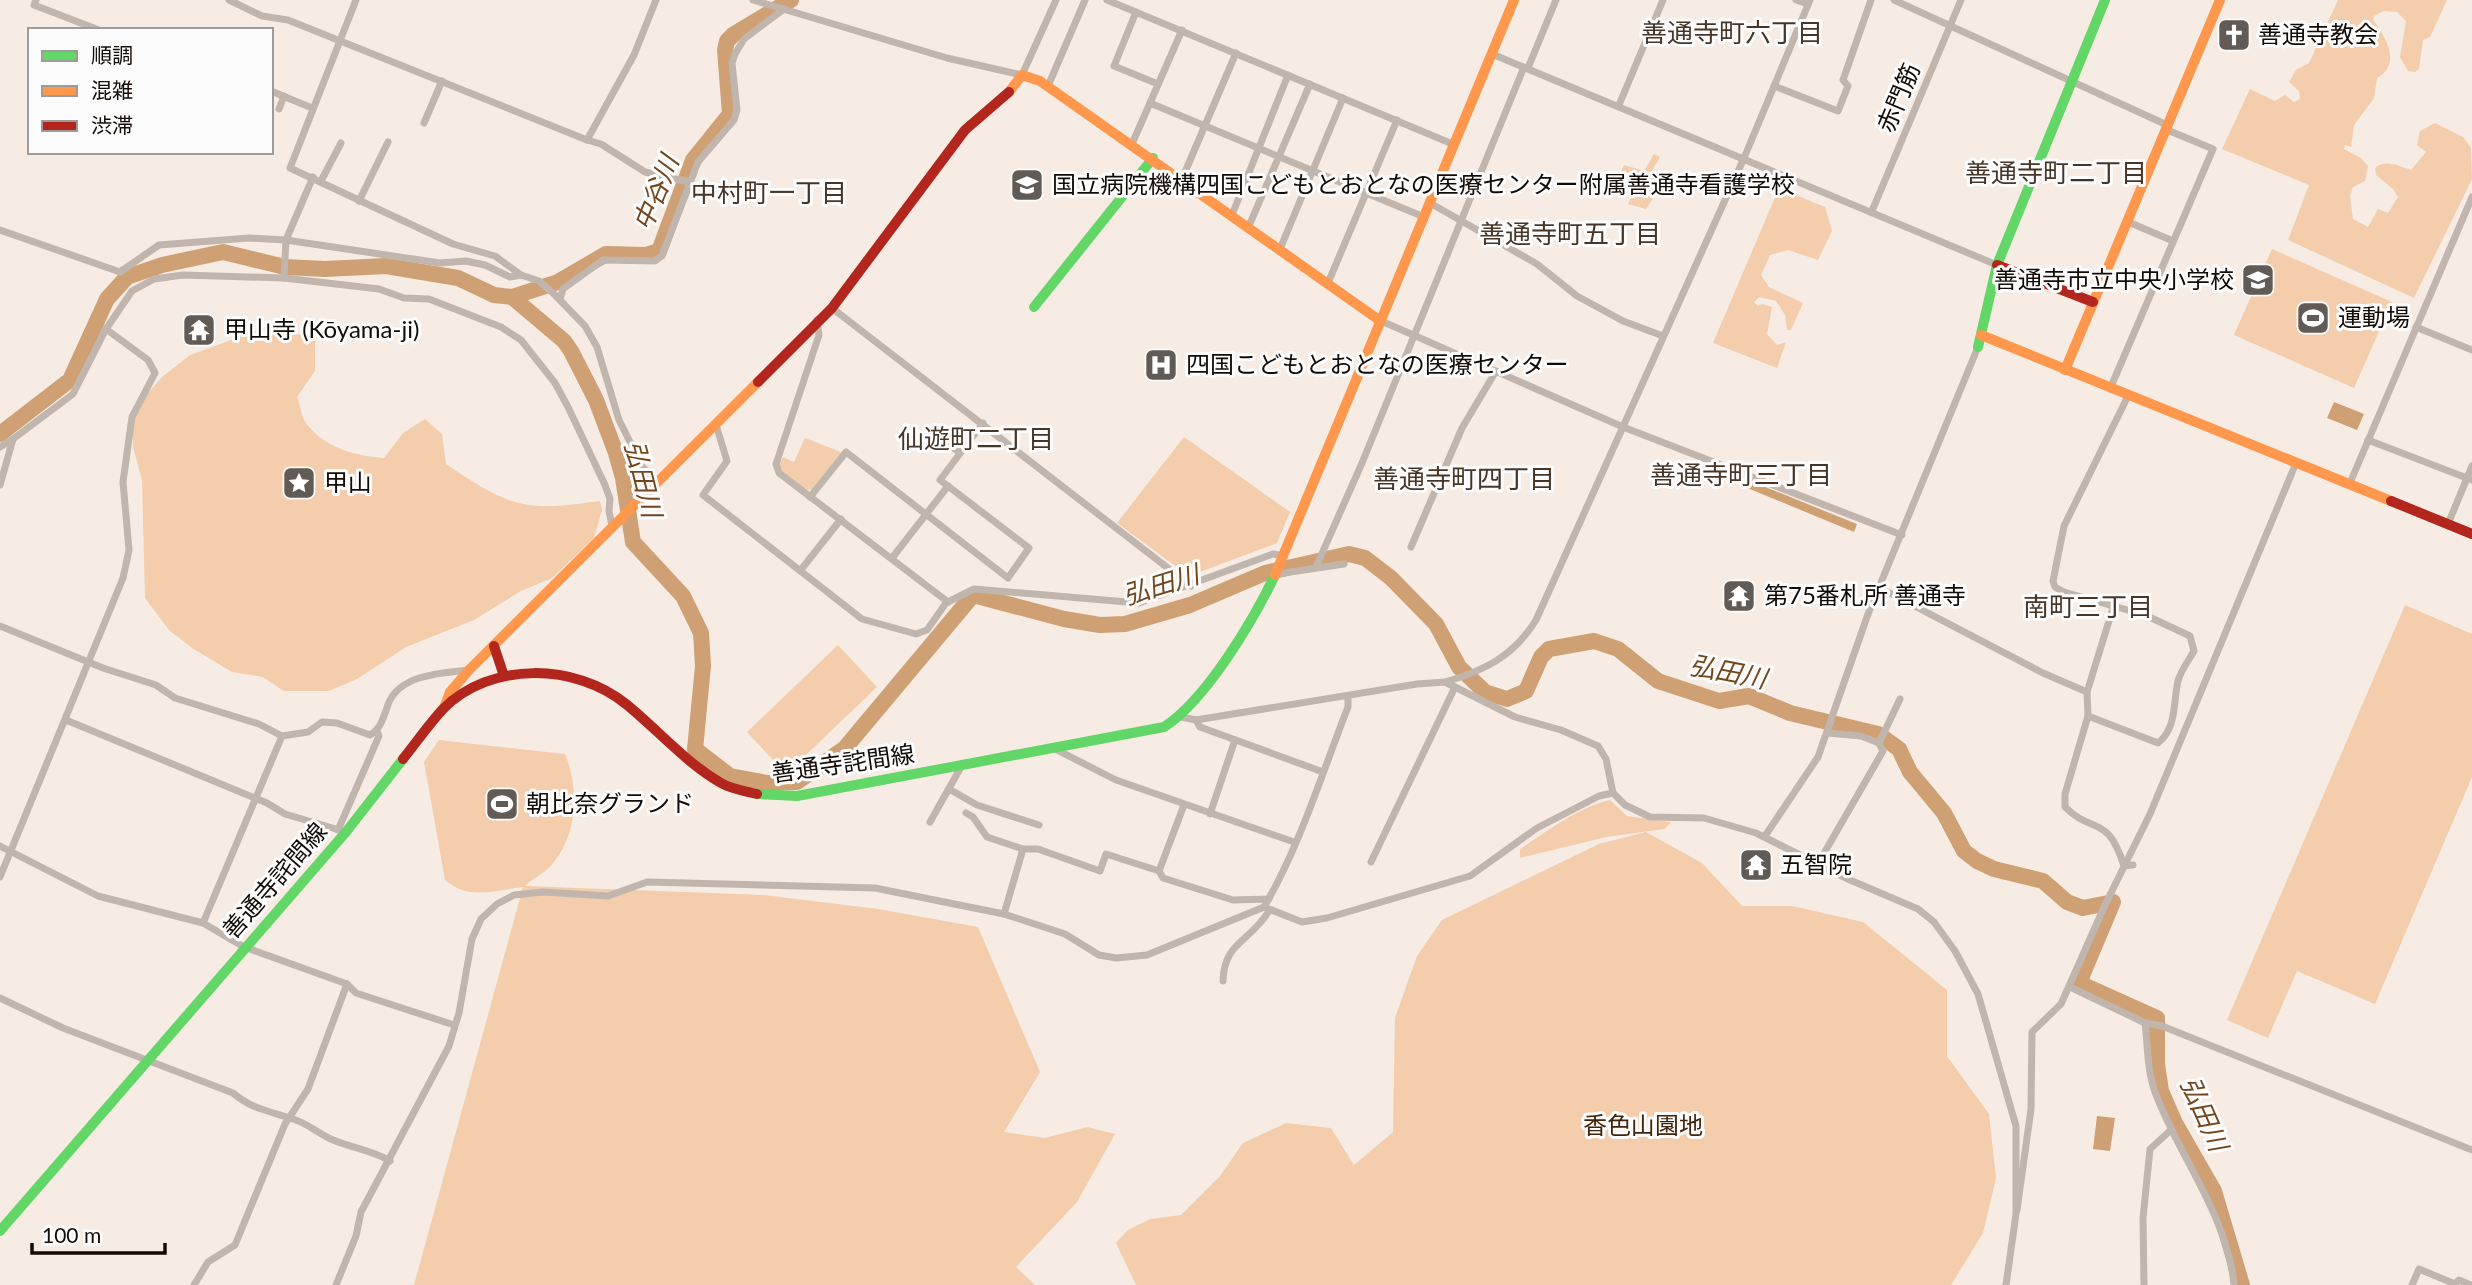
<svg xmlns="http://www.w3.org/2000/svg" width="2472" height="1285" viewBox="0 0 2472 1285" font-family="Lato,'Noto Sans JP',sans-serif">
<style>
.green{fill:#f3cdac}
.water{fill:#d0a075}
.lines{fill:none;stroke-linecap:round;stroke-linejoin:round}
.river{stroke:#d0a075;stroke-width:16}
.street{stroke:#c0b6ae;stroke-width:7}
.fast{stroke:#63d668;stroke-width:10}
.slow{stroke:#ff974d;stroke-width:10}
.jam{stroke:#b3261e;stroke-width:10}
.labels{text-anchor:middle;stroke-width:6;stroke-linejoin:round;paint-order:stroke}
.poi-label{font-size:24px;fill:#120b06;stroke:#fcfcfc;text-anchor:start}
.street-label{font-size:24px;fill:#120b06;stroke:#fcfcfc}
.park-label{font-size:24px;fill:#40250b;stroke:#fcfcfc}
.neighbourhood-label{font-size:26px;fill:#473628;stroke:#fcfcfc}
.water-label{font-size:26px;font-style:italic;fill:#73461b;stroke:#fcfcfc}
</style>
<rect width="100%" height="100%" fill="#f6ece4"/>
<g class="green">
<path d="M2338 0H2447L2430 37 2423 40 2419 69 2415 72 2408 71 2400 57 2406 21 2397 12 2384 11 2374 16 2373 20C2386 37 2402 64 2377 78L2374 98 2354 125 2351 147 2345 145 2344 149 2361 158 2368 166 2365 181 2353 187 2350 196 2353 219 2368 227 2378 209 2388 213 2398 197 2393 189 2376 175 2375 168C2386 159 2398 166 2411 170L2426 152 2417 145 2420 131 2435 123 2463 137 2471 148 2472 179 2414 298 2288 240 2309 185 2222 149 2250 89 2275 101 2285 95 2294 102 2300 99 2299 91 2289 82 2296 70 2309 63Z"/>
<polygon points="1654,154 1660,157 1650,174 1664,182 1646,209 1628,204 1636,187 1619,175 1624,165 1644,171"/>
<polygon points="1779,188 1825,207 1832,231 1818,260 1788,250 1770,255 1761,275 1769,287 1803,303 1791,330 1787,330 1785,315 1776,301 1759,297 1754,302 1758,306 1762,304 1772,307 1767,334 1777,345 1786,342 1777,368 1713,343"/>
<polygon points="2272,249 2392,302 2354,388 2234,335"/>
<path d="M270 326 315 339V371L297 397C300 404 301 416 306 423 324 448 356 456 384 458L403 433 425 419 442 434 446 464C509 507 524 512 600 501L602 510 594 538 552 578 521 591 474 620 406 647 357 679 329 691H284L263 677 232 672 192 648 169 630 145 598 142 480 133 447V419L142 400 162 377 190 355Z"/>
<polygon points="1184,437 1290,512 1277,543 1189,576 1117,523"/>
<polygon points="805,438 841,452 812,489 807,490 780,470 779,465 783,457 794,462"/>
<polygon points="2405,605 2472,634 2472,777 2375,1004 2297,971 2268,1038 2227,1020"/>
<polygon points="838,645 877,687 786,774 747,732"/>
<path d="M439 740 565 754C579 788 578 832 554 862 547 872 533 878 525 886L764 895 878 909 978 927 1040 1072 1004 1132 1045 1138 1087 1127 1115 1134 1077 1202 1016 1267 1035 1285H414L523 887C496 890 469 901 445 880L424 762Z"/>
<path d="M1610 800 1627 816 1671 822 1665 829 1606 837 1520 858V849C1549 830 1577 808 1610 800Z"/>
<polygon points="1646,832 1702,863 1742,906 1792,906 1863,922 1947,990 1947,1056 1989,1114 1996,1178 1983,1233 1951,1285 1136,1285 1116,1243 1128,1230 1150,1219 1181,1215 1220,1176 1243,1143 1286,1123 1331,1128 1354,1165 1393,1132 1395,1018 1417,956 1442,920 1599,844"/>
</g>
<g class="water">
<polygon points="2334,402 2364,414 2357,430 2327,418"/>
<polygon points="1748,480 1857,524 1854,532 1745,487"/>
<polygon points="2097,1116 2115,1118 2110,1151 2093,1149"/>
</g>
<g class="lines">
<g class="river">
<polyline points="512,297 558,282 606,254 646,255 659,251 693,160 730,114 725,50 727,41 734,34 791,0"/>
<polyline points="0,434 70,380 107,299 127,277 162,265 223,252 285,267 325,269 386,266 458,278 494,295 512,297 564,341 571,351 596,400 616,453 623,478 633,542 683,596 701,633 703,666 695,749 730,776 767,783 797,782 845,748 973,595 1064,619 1100,625 1125,624 1190,605 1265,573 1349,554 1365,558 1391,578 1436,624 1459,667 1485,692 1507,699 1526,691 1541,657 1549,649 1594,641 1618,649 1658,681 1719,701 1749,696 1790,713 1878,734 1899,749 1910,772 1944,813 1964,851 1977,861 1994,869 2043,881 2067,902 2083,908 2113,902 2079,983 2157,1018 2157,1064 2161,1091 2175,1123 2214,1191 2242,1285"/>
</g>
<g class="street">
<polyline points="36,0 34,5 99,30"/>
<polyline points="229,0 262,16 288,20 587,140 634,55 656,0"/>
<polyline points="356,0 290,168 453,244 495,256 521,275 539,281 553,293 585,326 597,347 619,420 642,466 657,483"/>
<polyline points="753,0 947,58 1022,75 1056,0"/>
<polyline points="1107,0 1455,145"/>
<polyline points="1796,0 1808,4"/>
<polyline points="1894,0 2167,125"/>
<polyline points="1136,12 1114,66 1158,84"/>
<polyline points="1492,54 1997,265"/>
<polyline points="1528,68 1556,0"/>
<polyline points="1048,86 1085,0"/>
<polyline points="1774,86 1838,111 1848,86 1843,80 1871,0"/>
<polyline points="271,91 312,108"/>
<polyline points="1150,103 1424,217"/>
<polyline points="1619,105 1663,0"/>
<polyline points="279,109 284,96"/>
<polyline points="424,123 442,81"/>
<polyline points="587,140 601,144 645,172 689,182"/>
<polyline points="1132,144 1182,30"/>
<polyline points="1182,179 1236,53"/>
<polyline points="321,181 341,143"/>
<polyline points="359,201 388,142"/>
<polyline points="1430,203 1537,264 1577,296 1623,321 1663,336"/>
<polyline points="1872,211 1961,0"/>
<polyline points="1232,215 1288,75"/>
<polyline points="2126,221 2173,241"/>
<polyline points="1249,226 1310,84"/>
<polyline points="0,230 120,272 159,245 249,238 286,240 440,263 466,261 485,265 510,277 521,275"/>
<polyline points="1280,249 1343,98"/>
<polyline points="284,278 286,240 313,177"/>
<polyline points="1328,283 1397,120"/>
<polyline points="560,299 563,289 603,260 655,261 662,256 698,162 734,120 737,110 732,63 735,54 744,39 784,9"/>
<polyline points="832,308 1191,586"/>
<polyline points="817,320 819,335 776,464 779,473 948,602"/>
<polyline points="1379,320 1623,427 1902,535"/>
<polyline points="2416,327 2472,350"/>
<polyline points="2110,389 2213,149 2165,129"/>
<polyline points="716,425 727,461 703,495 862,619 916,634 927,630 946,603 974,589 1139,603 1273,554 1284,556"/>
<polyline points="932,432 960,453"/>
<polyline points="2368,440 2472,480"/>
<polyline points="0,447 13,439"/>
<polyline points="2350,483 2472,197"/>
<polyline points="0,485 13,439 73,394 106,329 132,291 154,279 183,275 284,278 379,289 404,298 429,299 501,327 521,340 555,383 568,407 605,485 610,499 609,511 612,526"/>
<polyline points="810,497 846,452 1008,578 1029,548 940,480 983,423"/>
<polyline points="2448,524 2472,466"/>
<polyline points="1411,547 1462,428 1496,371"/>
<polyline points="892,558 948,486"/>
<polyline points="1316,567 1362,463 1524,67"/>
<polyline points="800,571 841,519"/>
<polyline points="1277,574 1344,564"/>
<path d="M1880 588 2043 673 2087 692 2088 716 2065 794V807C2093 835 2107 813 2124 866L2133 865"/>
<path d="M0 626 103 668 156 685 175 698 259 724 282 736 308 732 322 722 337 723 370 735C382 728 384 715 389 702 402 674 442 673 468 670"/>
<path d="M1445 682C1484 671 1514 656 1536 620L1744 158 1810 0"/>
<polyline points="2087,692 2113,608"/>
<path d="M2088 716 2158 743C2177 728 2173 703 2178 681 2181 670 2189 660 2194 651L2190 636 2145 615 2064 592 2055 587 2053 581 2064 526 2128 396"/>
<polyline points="1181,717 1196,720 1417,684 1445,682 1515,717 1561,730 1598,746 1606,759 1613,793 1625,805 1650,817 1704,818 1756,833 1850,880 1918,909 1934,922 1955,951 1978,994 2016,1126 2016,1214 2006,1285"/>
<polyline points="66,720 267,803 285,814 346,832"/>
<polyline points="1196,720 1200,727 1323,772"/>
<polyline points="1879,743 1900,699"/>
<polyline points="1057,750 1116,780 1294,842"/>
<polyline points="949,789 977,805 1039,825"/>
<polyline points="966,813 973,817 987,837 1023,849"/>
<polyline points="1210,814 1235,740"/>
<polyline points="930,822 961,767"/>
<polyline points="338,830 379,736 377,731"/>
<polyline points="1765,836 1818,757 1868,614 1978,347"/>
<polyline points="0,846 98,896 203,923 244,947 347,984 356,993 454,1025"/>
<polyline points="1371,862 1455,687"/>
<polyline points="1819,862 1883,751 1879,743 1861,736 1828,733"/>
<polyline points="1159,871 1163,878 1233,900 1269,899"/>
<polyline points="0,877 123,578 129,550 123,482 132,417 155,373 148,360 106,329"/>
<polyline points="1264,907 1302,922 1327,918 1470,876 1537,828 1599,796 1613,793"/>
<polyline points="1004,914 1023,849 1038,849 1100,871 1106,854 1159,871 1184,805"/>
<polyline points="203,923 282,736"/>
<path d="M1223 981C1224 942 1249 943 1269 911"/>
<polyline points="2070,987 2145,1023 2162,1026 2472,1150"/>
<path d="M0 998 63 1028 233 1093C253 1110 270 1111 293 1119 307 1123 319 1134 333 1140 352 1148 372 1150 390 1161"/>
<path d="M2145 1023C2148 1047 2147 1070 2155 1092 2179 1157 2227 1214 2234 1285"/>
<polyline points="2017,1210 2031,1109 2032,1032 2061,1004 2105,905 2150,814 2296,463"/>
<polyline points="194,1285 208,1262 235,1245 285,1124 308,1089 347,984"/>
<path d="M336 1285 356 1236 361 1212 449 1046 459 1013 472 939 481 919 497 904 514 895 543 892 608 896 647 882 875 888 1004 914 1065 934 1099 955 1116 958 1147 955 1264 907C1300 846 1322 773 1348 707V697"/>
<polyline points="2144,1285 2143,1218 2150,1149 2171,1130"/>
<polyline points="2412,1285 2419,1269 2455,1284 2459,1280 2471,1285"/>
</g>
<g class="fast">
<polyline points="1034,307 1153,158"/>
<polyline points="1978,347 1997,265 2105,0"/>
<path d="M757 794 797 796 1164 727C1206 700 1253 621 1275 575"/>
<polyline points="0,1231 346,832 403,759"/>
</g>
<g class="slow">
<polyline points="1009,92 1022,75 1040,81 1379,320"/>
<polyline points="1981,335 2391,501"/>
<polyline points="2065,370 2220,0"/>
<polyline points="1275,575 1514,0"/>
<polyline points="444,708 450,692 469,670 758,382"/>
</g>
<g class="jam">
<polyline points="1997,265 2093,302"/>
<polyline points="758,382 832,308 965,130 1009,92"/>
<polyline points="2391,501 2472,534"/>
<polyline points="494,646 504,676"/>
<path d="M403 759C416 743 429 724 443 709 491 661 575 663 626 704 658 730 685 762 721 783 731 789 745 791 757 794"/>
</g>
</g>
<defs>
<symbol id="church-square" viewBox="-11 -11 22 22"><rect x="-9" y="-9" width="18" height="18" rx="4" fill="#625a54" stroke="#fcfcfc"/><path d="M-1.2-6h2.4v3.5h3.3v2.4h-3.3V6h-2.4V-.1h-3.3v-2.4h3.3Z" fill="#fff"/></symbol>
<symbol id="university-square" viewBox="-11 -11 22 22"><rect x="-9" y="-9" width="18" height="18" rx="4" fill="#625a54" stroke="#fcfcfc"/><path d="M0-5L7-2L0 1L-7-2ZM-4 1L0 2.5L4 1V4Q0 6-4 4Z" fill="#fff"/></symbol>
<symbol id="school-square" viewBox="-11 -11 22 22"><rect x="-9" y="-9" width="18" height="18" rx="4" fill="#625a54" stroke="#fcfcfc"/><path d="M0-5L7-2L0 1L-7-2ZM-4 1L0 2.5L4 1V4Q0 6-4 4Z" fill="#fff"/></symbol>
<symbol id="stadium-square" viewBox="-11 -11 22 22"><rect x="-9" y="-9" width="18" height="18" rx="4" fill="#625a54" stroke="#fcfcfc"/><path d="M0-5a6.5 5 0 1 0 0 10a6.5 5 0 1 0 0-10ZM-3.5-1.8h7v3.6h-7Z" fill="#fff"/></symbol>
<symbol id="temple-square" viewBox="-11 -11 22 22"><rect x="-9" y="-9" width="18" height="18" rx="4" fill="#625a54" stroke="#fcfcfc"/><path d="M0-6L5-2H3V0L6.5 2.5H4V6H1.5V3h-3V6H-4V2.5H-6.5L-3 0V-2H-5Z" fill="#fff"/></symbol>
<symbol id="hospital-square" viewBox="-11 -11 22 22"><rect x="-9" y="-9" width="18" height="18" rx="4" fill="#625a54" stroke="#fcfcfc"/><path d="M-5-5h3v3.5h4V-5h3V5h-3V1.5h-4V5h-3Z" fill="#fff"/></symbol>
<symbol id="sight-square" viewBox="-11 -11 22 22"><rect x="-9" y="-9" width="18" height="18" rx="4" fill="#625a54" stroke="#fcfcfc"/><path d="M0-6L1.8-2.2L6-1.7L2.9 1.2L3.7 5.4L0 3.3L-3.7 5.4L-2.9 1.2L-6-1.7L-1.8-2.2Z" fill="#fff"/></symbol>
</defs>
<g fill-rule="evenodd">
<use href="#church-square" x="2215" y="16" width="38" height="38"/>
<use href="#university-square" x="1008" y="166" width="38" height="38"/>
<use href="#school-square" x="2239" y="261" width="38" height="38"/>
<use href="#stadium-square" x="2294" y="299" width="38" height="38"/>
<use href="#temple-square" x="180" y="311" width="38" height="38"/>
<use href="#hospital-square" x="1142" y="346" width="38" height="38"/>
<use href="#sight-square" x="280" y="464" width="38" height="38"/>
<use href="#temple-square" x="1720" y="577" width="38" height="38"/>
<use href="#stadium-square" x="483" y="785" width="38" height="38"/>
<use href="#temple-square" x="1737" y="846" width="38" height="38"/>
</g>
<g class="labels">
<g class="poi-label">
<text x="2258" y="43">善通寺教会</text>
<text x="1052" y="193">国立病院機構四国こどもとおとなの医療センター附属善通寺看護学校</text>
<text x="2234" y="288" text-anchor="end">善通寺市立中央小学校</text>
<text x="2338" y="326">運動場</text>
<text x="224" y="338">甲山寺 (Kōyama-ji)</text>
<text x="1186" y="373">四国こどもとおとなの医療センター</text>
<text x="324" y="491">甲山</text>
<text x="1764" y="604">第75番札所 善通寺</text>
<text x="526" y="812">朝比奈グランド</text>
<text x="1780" y="873">五智院</text>
</g>
<g class="street-label">
<text transform="translate(1899 98) rotate(-67)" y="8">赤門筋</text>
<text transform="translate(843 764) rotate(-8)" y="8">善通寺詫間線</text>
<text transform="translate(275 881) rotate(-49)" y="8">善通寺詫間線</text>
</g>
<g class="park-label">
<text x="1643" y="1134">香色山園地</text>
</g>
<g class="neighbourhood-label">
<text x="1732" y="42">善通寺町六丁目</text>
<text x="2056" y="182">善通寺町二丁目</text>
<text x="769" y="202">中村町一丁目</text>
<text x="1570" y="243">善通寺町五丁目</text>
<text x="976" y="448">仙遊町二丁目</text>
<text x="1741" y="484">善通寺町三丁目</text>
<text x="1464" y="488">善通寺町四丁目</text>
<text x="2088" y="616">南町三丁目</text>
</g>
<g class="water-label">
<text transform="translate(656 193) rotate(-68)" y="9">中谷川</text>
<text transform="translate(643 479) rotate(76)" y="9">弘田川</text>
<text transform="translate(1161 585) rotate(-17)" y="9">弘田川</text>
<text transform="translate(1728 672) rotate(11)" y="9">弘田川</text>
<text transform="translate(2204 1114) rotate(66)" y="9">弘田川</text>
</g>
</g>
<rect x="28" y="28" width="245" height="126" fill="#fcfcfc" stroke="#9e9c9a" stroke-width="2"/>
<rect x="42" y="51" width="35" height="10" fill="#63d668" stroke="#9e9c9a" stroke-width="2"/>
<text x="91" y="63" font-size="21" fill="#120b06">順調</text>
<rect x="42" y="86" width="35" height="10" fill="#ff974d" stroke="#9e9c9a" stroke-width="2"/>
<text x="91" y="98" font-size="21" fill="#120b06">混雑</text>
<rect x="42" y="121" width="35" height="10" fill="#b3261e" stroke="#9e9c9a" stroke-width="2"/>
<text x="91" y="133" font-size="21" fill="#120b06">渋滞</text>
<path d="M32 1243v10h133v-10" fill="none" stroke="#120b06" stroke-width="3.5"/>
<text x="42" y="1243" font-size="21" fill="#120b06" stroke="#fcfcfc" stroke-width="5" paint-order="stroke">100 m</text>
</svg>
